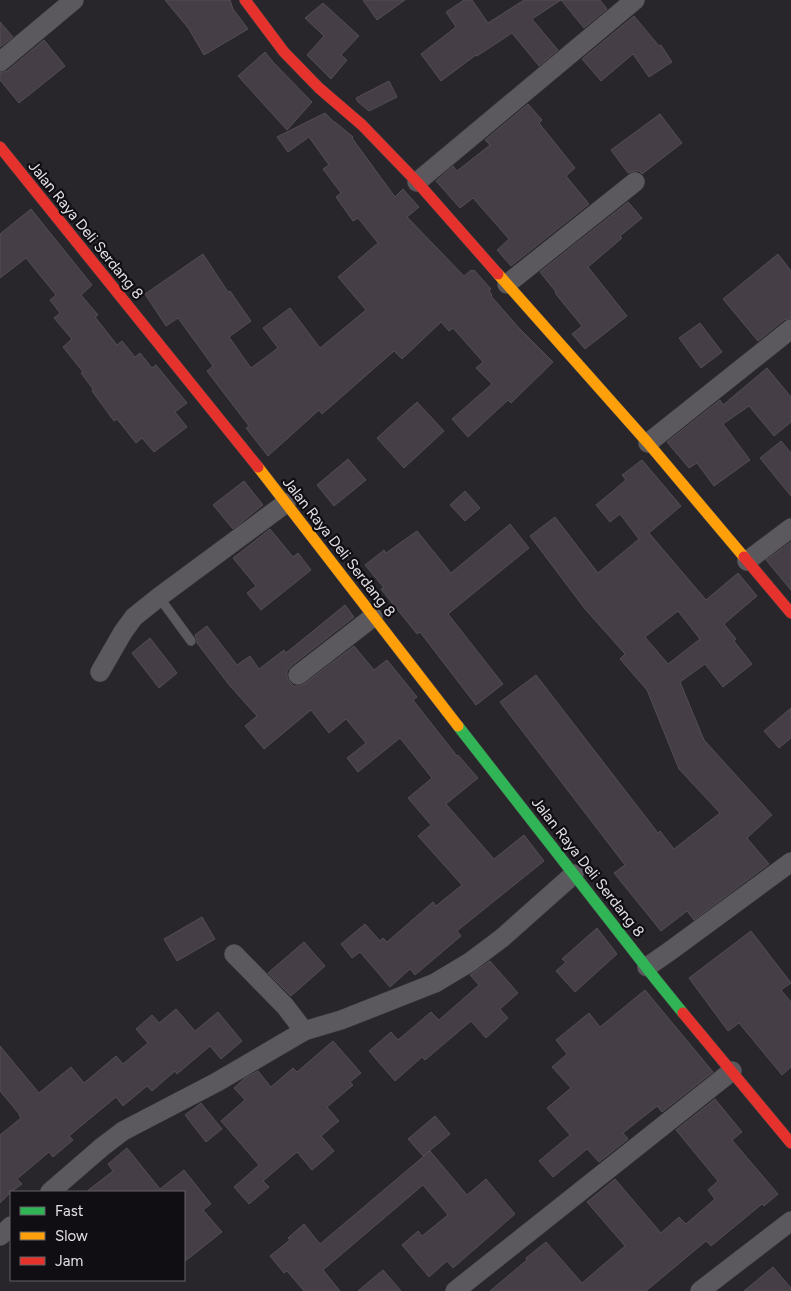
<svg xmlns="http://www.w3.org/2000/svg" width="791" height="1291" viewBox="0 0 791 1291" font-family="Figtree,sans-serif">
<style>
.building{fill:#463e47;stroke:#524e53;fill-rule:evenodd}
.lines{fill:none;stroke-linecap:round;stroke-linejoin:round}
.lane-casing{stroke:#434145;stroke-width:10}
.street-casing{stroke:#434145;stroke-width:20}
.fast-casing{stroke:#434145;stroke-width:12}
.slow-casing{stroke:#434145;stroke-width:12}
.jam-casing{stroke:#434145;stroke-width:12}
.lane{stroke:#5b595d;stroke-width:9}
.street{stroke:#5b595d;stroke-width:19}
.fast{stroke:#30b455;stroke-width:11}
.slow{stroke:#ff9f0a;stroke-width:11}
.jam{stroke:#e5322d;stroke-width:11}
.labels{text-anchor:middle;stroke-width:4.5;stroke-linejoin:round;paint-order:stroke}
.street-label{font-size:15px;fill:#e4e0e7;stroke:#100e12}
</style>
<rect width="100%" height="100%" fill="#28252b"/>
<g class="building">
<polygon points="165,0 230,0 233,9 248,29 204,55 189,29"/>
<polygon points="363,0 405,0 377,20"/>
<polygon points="464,0 472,0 488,23 524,0 600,0 607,9 584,28 561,0 532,19 558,50 539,66 512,33 477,56 476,55 441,81 421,54 456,27 446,12"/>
<polygon points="323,3 359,36 341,55 347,60 331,79 307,55 324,36 305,18"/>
<polygon points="634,16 659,46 661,45 672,62 649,77 633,54 601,81 582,59"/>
<polygon points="0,22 13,37 0,47"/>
<polygon points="44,40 65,66 19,103 0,80 0,73 7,71"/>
<polygon points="265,52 273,62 312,102 287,130 238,76"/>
<polygon points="389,81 397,97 369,111 358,102 356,98"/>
<polygon points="528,104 542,120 539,123 575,168 566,176 589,204 511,266 497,250 509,239 473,198 460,208 436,181 453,166 457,171 490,145 485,140"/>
<polygon points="325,113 335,123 335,122 353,137 352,138 395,197 403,189 419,207 407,217 464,276 471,270 472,271 474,270 491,289 489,291 492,295 491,296 519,328 553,362 511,403 508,400 468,437 452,419 492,384 476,368 483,362 453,328 449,331 441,322 402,359 394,351 322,414 319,410 268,456 246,428 249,426 207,371 213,366 178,318 166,326 145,294 203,254 228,292 230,291 251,321 229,337 251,368 278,348 263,328 290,308 320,348 366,310 338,277 378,243 358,218 353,221 336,197 341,193 323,169 329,165 309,137 288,152 277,137"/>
<polygon points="660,114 682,143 642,174 639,171 634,171 628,173 611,150"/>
<polygon points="628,202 642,218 620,236 622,238 588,267 627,316 585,349 572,334 582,326 555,293 556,292 540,272"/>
<polygon points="31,209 92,285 81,295 98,315 95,317 117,345 122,341 135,357 140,353 152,368 156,365 187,403 175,412 187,427 154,452 142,438 136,443 117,419 114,421 92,391 93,389 81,373 83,372 63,347 72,339 54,318 60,313 50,300 56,295 26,258 0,278 0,234"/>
<polygon points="778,254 791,271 791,318 784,320 758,341 723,299"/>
<polygon points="700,323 722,352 701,368 679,338"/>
<polygon points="767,368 791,397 791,422 774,436 749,406 723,424 750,460 714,486 697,463 689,468 667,442 720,400 723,405"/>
<polygon points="417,402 444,431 404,468 377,438"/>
<polygon points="781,441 791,453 791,496 760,458"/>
<polygon points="348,459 366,480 334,506 317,485"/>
<path d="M642 460 681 506 649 533 706 600 738 573 757 596 724 624 736 639 734 641 752 664 723 687 705 664 680 682 704 740 772 815 747 838 769 864 694 920 687 911 661 931 614 873 625 865 500 702 536 675 658 833 660 831 674 849 720 813 679 769 647 690 620 659 625 654 585 609 530 536 555 517 598 573 639 539 620 514 610 522 596 505 626 480 622 475ZM678 611 700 639 668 664 645 637Z"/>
<polygon points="244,481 263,505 233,529 213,505"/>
<polygon points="465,491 480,508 465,521 450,505"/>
<polygon points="510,524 529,548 448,614 503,684 476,705 420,632 417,634 381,589 384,588 365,565 384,550 386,553 417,531 451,573"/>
<polygon points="270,529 293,557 298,553 311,570 261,610 247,593 256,586 233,558"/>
<polygon points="791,542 791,590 766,560"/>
<polygon points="345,605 354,617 291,666 287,671 287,677 289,681 294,686 300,686 304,684 354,646 374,670 387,660 417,697 413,700 457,756 458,755 478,778 446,804 494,859 524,835 544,861 457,931 461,936 415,975 410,969 390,987 360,952 352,958 341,944 365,924 380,941 383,938 387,942 433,902 436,906 462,885 418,836 431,825 408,798 432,778 400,738 358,772 347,758 366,743 346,719 329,733 311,710 264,749 245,726 257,716 230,686 197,643 197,640 195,635 207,626 237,665 250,656 259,669 284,650 286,653"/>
<polygon points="150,638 177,673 159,688 132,653"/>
<polygon points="791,708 791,738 779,748 764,731"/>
<polygon points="202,917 215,939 177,961 164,939"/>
<polygon points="597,928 617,954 575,992 556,971 566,962 562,959"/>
<polygon points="751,931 791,983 781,990 791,1002 791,1067 782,1075 739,1023 728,1031 689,978"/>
<polygon points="304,942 325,966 291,996 268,973"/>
<polygon points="490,961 518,993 500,1009 508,1018 486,1038 471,1021 425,1060 422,1057 395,1081 369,1051 391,1032 398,1040 431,1012 439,1020 479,985 470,975"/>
<polygon points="645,990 713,1072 662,1112 657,1106 623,1133 628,1139 599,1162 587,1149 553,1177 539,1161 570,1135 547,1108 571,1088 552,1067 567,1054 556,1040 589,1013 600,1027"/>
<polygon points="176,1009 195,1031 218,1012 242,1041 221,1059 210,1046 177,1074 175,1071 152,1091 147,1086 123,1106 116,1097 69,1136 73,1140 53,1157 49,1152 17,1179 22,1184 11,1192 0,1203 0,1135 21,1118 19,1115 20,1115 0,1091 0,1046 39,1093 71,1067 84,1083 116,1056 123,1064 148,1043 136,1029 152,1015 159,1023"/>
<polygon points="333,1041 361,1073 350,1082 353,1085 327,1107 339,1121 321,1136 334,1151 312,1170 297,1152 263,1181 269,1187 249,1204 234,1187 259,1165 221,1121 245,1100 234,1088 245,1078 258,1071 271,1087 293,1068 297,1072"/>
<polygon points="715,1099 742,1132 732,1140 778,1194 764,1206 762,1204 711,1246 706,1241 646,1291 490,1291 527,1260 526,1258 546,1242 582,1283 625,1246 587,1202 615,1179 661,1233 679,1217 686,1224 715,1199 708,1190 718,1181 676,1130"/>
<polygon points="201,1103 222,1129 206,1142 185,1115"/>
<polygon points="435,1116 450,1134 423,1156 408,1139"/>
<polygon points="127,1148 160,1189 184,1170 211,1204 203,1210 222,1232 184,1262 184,1192 86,1192 113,1171 108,1164"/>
<polygon points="430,1151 467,1195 486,1179 515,1214 453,1268 447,1261 429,1277 402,1245 418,1231 422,1236 448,1215 423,1185 323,1270 340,1291 304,1291 287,1271 284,1273 270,1256 290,1240 288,1238 304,1224 320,1244"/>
<polygon points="773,1267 791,1288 791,1291 744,1291"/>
<polygon points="383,1270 401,1291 358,1291"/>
</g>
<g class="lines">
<defs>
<polyline id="lane" points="159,597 191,641"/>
<g id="street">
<polyline points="0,62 74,0"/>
<polyline points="417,182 635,0"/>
<polyline points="507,284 635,182"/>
<polyline points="648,443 791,329"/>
<polyline points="747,561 791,528"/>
<polyline points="100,672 123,632 134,617 159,597 286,503"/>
<polyline points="298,675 373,617"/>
<polyline points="234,954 285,1006 304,1031"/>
<polyline points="647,967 670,951 791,862"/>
<polyline points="50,1192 102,1147 123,1131 217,1082 304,1031 341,1020 435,983 470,962 502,938 574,874"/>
<polyline points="0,1236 11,1226"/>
<polyline points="455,1291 732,1071"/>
<polyline points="700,1291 791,1221"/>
</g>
<polyline id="fast" points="458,726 657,981 683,1013"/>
<g id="slow">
<polyline points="498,274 648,443 744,557"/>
<polyline points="258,467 458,726"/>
</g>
<g id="jam">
<polyline points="245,0 284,52 319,88 362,125 417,182 498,274"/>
<polyline points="0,147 258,467"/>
<polyline points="744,557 791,613"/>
<polyline points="683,1013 791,1143"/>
</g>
</defs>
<use href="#lane" class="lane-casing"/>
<use href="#street" class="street-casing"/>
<use href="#fast" class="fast-casing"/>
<use href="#slow" class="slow-casing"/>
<use href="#jam" class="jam-casing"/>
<use href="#lane" class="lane"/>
<use href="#street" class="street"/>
<use href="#fast" class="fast"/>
<use href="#slow" class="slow"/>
<use href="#jam" class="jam"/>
</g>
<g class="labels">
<g class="street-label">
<text transform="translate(86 230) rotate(51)" y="5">Jalan Raya Deli Serdang 8</text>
<text transform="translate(339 547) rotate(52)" y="5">Jalan Raya Deli Serdang 8</text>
<text transform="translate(588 867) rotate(52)" y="5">Jalan Raya Deli Serdang 8</text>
</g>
</g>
<rect x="10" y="1191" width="175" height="90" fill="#100e12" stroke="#656267"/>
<rect x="20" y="1207" width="25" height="8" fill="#30b455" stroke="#656267"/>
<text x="55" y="1216" font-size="15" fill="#e4e0e7">Fast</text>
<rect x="20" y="1232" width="25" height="8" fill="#ff9f0a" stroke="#656267"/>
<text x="55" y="1241" font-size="15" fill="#e4e0e7">Slow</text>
<rect x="20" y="1257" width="25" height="8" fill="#e5322d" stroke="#656267"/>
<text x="55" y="1266" font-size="15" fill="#e4e0e7">Jam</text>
</svg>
